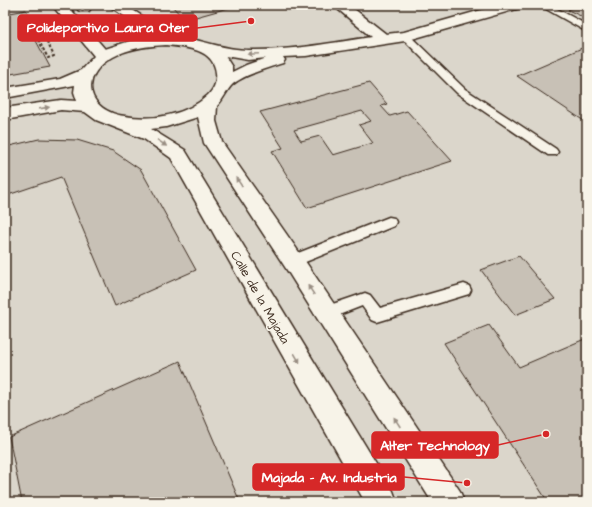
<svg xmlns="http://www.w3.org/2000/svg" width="592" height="507" viewBox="0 0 592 507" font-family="'Architects Daughter',sans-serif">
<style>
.green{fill:#dbd6cb;stroke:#8b8074}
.building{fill:#c8c1b6;stroke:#3b2a1e;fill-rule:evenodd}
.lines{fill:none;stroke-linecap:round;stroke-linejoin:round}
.service-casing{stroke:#3b2a1e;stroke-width:3}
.pedestrian-casing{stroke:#3b2a1e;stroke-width:3}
.minor-casing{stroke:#3b2a1e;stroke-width:3}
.path{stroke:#3b2a1e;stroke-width:2;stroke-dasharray:3 2;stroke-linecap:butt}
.service{fill:#f7f3e8;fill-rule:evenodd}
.pedestrian{fill:#f7f3e8;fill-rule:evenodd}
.minor{fill:#f7f3e8;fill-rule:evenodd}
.oneway{fill:#998e83}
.labels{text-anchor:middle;stroke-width:3.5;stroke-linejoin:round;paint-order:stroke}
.street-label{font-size:13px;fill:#3b2a1e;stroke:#f7f3e8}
.leader{fill:none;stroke:#d62828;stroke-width:1.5}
.callout-dot{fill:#d62828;stroke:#f7f3e8;stroke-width:1.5}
.callout{fill:#d62828;stroke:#d62828;stroke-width:1.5}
.callout-label{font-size:14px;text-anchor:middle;font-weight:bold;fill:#fff}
</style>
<rect width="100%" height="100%" fill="#f7f3e8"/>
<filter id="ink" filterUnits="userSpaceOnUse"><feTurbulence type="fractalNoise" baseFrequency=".025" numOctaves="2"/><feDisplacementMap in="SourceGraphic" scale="8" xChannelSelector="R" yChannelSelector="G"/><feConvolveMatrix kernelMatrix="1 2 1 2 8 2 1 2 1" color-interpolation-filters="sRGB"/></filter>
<g filter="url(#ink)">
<rect class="green" x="5" y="5" width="582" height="497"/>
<g class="building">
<polygon points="171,5 239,5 185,20"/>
<polygon points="578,5 587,5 587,19 568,10"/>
<polygon points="26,10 43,35 34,37 50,67 5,75 5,14"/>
<polygon points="582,48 587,51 587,123 517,76"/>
<path d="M369 83 387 104 381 106 390 116 407 111 452 161 307 208 272 151 283 148 260 112ZM362 111 371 121 359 125 373 143 333 155 320 136 301 141 294 130Z"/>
<polygon points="39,139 77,140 113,151 141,170 196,270 115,306 61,177 5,196 5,147"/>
<polygon points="519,256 555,299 515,315 481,270"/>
<polygon points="489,325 519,367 587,338 587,502 548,502 444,343"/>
<polygon points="180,361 240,502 22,502 9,437"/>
</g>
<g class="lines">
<defs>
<g id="service">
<polygon points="539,5 550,5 587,25 587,32"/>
<polygon points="405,33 408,34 465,89 556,149 558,152 556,155 548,155 457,93 400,36"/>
<polygon points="389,217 394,218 396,222 394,226 293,267 288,265 286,261 288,257"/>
<polygon points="464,284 469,286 471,290 469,294 377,322 372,320 362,306 326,320 321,318 318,313 321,308 365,293 370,295 380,308"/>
</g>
<polygon id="pedestrian" points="75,5 89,5 91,8 89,11 79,11"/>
<path id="minor" d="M52 5H67L105 49 130 41 159 36 146 31 108 5H125L156 25 180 34 182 37C204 41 226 50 249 50 289 51 331 43 371 37L333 5H349L386 34 404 32 499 5H522L520 8 405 41 306 56 283 57 285 60 283 63C270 67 240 76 231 86 226 92 223 100 217 106L216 121 222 142 301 255 460 491 464 502H432L285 267 204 143 198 117 166 127 151 129 185 150 393 491 397 502H365L171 158 144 139 96 120 85 112 61 110 5 120V108L61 100 77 101 74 92 75 85 5 98V88L60 79 81 70 94 56ZM166 45C186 47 214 49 216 73 217 82 214 89 208 95 187 115 153 121 125 116 87 111 78 76 113 57 129 48 148 46 166 45ZM225 56 248 60 266 58 246 65 232 72V67Z"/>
</defs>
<use href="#service" class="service-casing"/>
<use href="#pedestrian" class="pedestrian-casing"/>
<use href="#minor" class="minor-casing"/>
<polyline class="path" points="38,24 54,56 48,58 31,26 47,20"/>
<use href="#service" class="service"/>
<use href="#pedestrian" class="pedestrian"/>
<use href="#minor" class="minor"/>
</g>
<defs><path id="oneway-solid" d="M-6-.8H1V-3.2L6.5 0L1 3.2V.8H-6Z"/></defs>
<g class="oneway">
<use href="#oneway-solid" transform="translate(253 54) rotate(178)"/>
<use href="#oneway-solid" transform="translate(44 108) rotate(-9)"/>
<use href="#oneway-solid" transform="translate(162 143) rotate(34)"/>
<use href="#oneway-solid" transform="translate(239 182) rotate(-124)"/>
<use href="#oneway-solid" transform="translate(311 290) rotate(-123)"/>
<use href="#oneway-solid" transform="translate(297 358) rotate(60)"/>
<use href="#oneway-solid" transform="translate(397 422) rotate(-123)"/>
</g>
</g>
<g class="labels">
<g class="street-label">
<text transform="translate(261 297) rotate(60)" y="5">Calle de la Majada</text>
</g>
</g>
<path class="leader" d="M251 21L197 28M546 434L498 445M467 483L404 477"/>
<g class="callout-dot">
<circle cx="251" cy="21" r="4"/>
<circle cx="546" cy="434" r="4"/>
<circle cx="467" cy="483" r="4"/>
</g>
<g class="callout">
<rect x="18" y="15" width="179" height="26" rx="4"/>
<rect x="372" y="432" width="126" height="26" rx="4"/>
<rect x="253" y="464" width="151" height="26" rx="4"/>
</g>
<g class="callout-label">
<text x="108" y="32">Polideportivo Laura Oter</text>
<text x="435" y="450">Alter Technology</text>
<text x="329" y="482">Majada - Av. Industria</text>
</g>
<rect width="592" height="507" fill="none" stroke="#f7f3e8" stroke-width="20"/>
<rect x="10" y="10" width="572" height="487" fill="none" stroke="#3b2a1e" stroke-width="1.5" filter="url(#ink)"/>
</svg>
